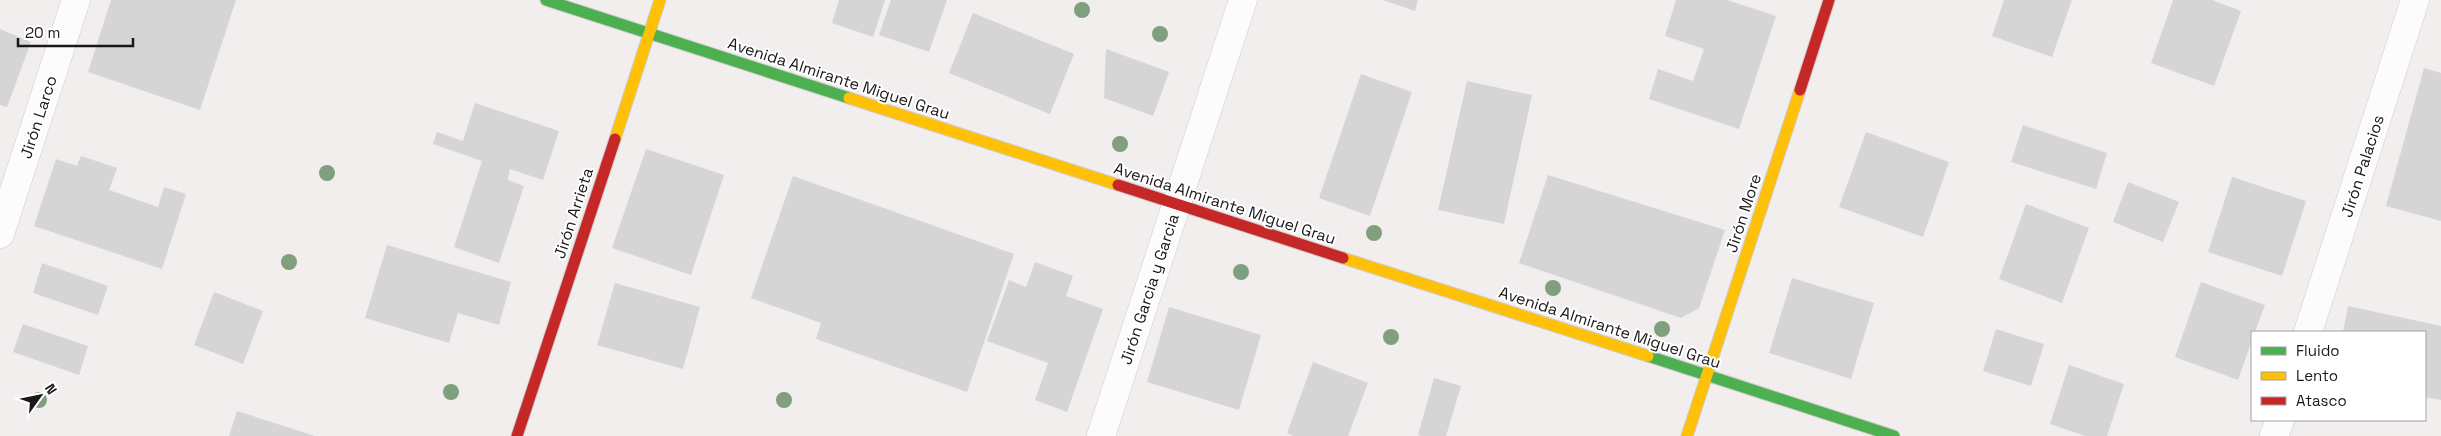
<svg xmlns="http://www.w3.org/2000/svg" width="2441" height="436" viewBox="0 0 2441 436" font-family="'Space Grotesk',sans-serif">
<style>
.building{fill:#d6d5d5}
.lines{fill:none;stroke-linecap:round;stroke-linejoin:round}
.street-casing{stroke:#cfcccb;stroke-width:29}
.fast-casing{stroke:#cfcccb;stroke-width:13}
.slow-casing{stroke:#cfcccb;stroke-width:13}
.jam-casing{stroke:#cfcccb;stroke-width:13}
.street{stroke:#fdfcfc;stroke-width:28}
.fast{stroke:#4caf50;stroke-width:11}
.slow{stroke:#ffc107;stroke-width:11}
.jam{stroke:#c62828;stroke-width:11}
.tree{fill:#7f9f7e}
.labels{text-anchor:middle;stroke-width:4;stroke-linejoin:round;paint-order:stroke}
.street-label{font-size:16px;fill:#191717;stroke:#fff}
</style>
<rect width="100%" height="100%" fill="#f1eeed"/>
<g class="building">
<polygon points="111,0 236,0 200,110 88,72"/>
<polygon points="839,0 885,0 873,37 832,23"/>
<polygon points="891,0 947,0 929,52 879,35"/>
<polygon points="1383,0 1418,0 1415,11"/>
<polygon points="1676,0 1727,0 1776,16 1739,129 1649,99 1658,69 1693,81 1704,49 1665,36"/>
<polygon points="2004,0 2072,0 2052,57 1992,36"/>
<polygon points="2173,0 2212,0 2241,11 2214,86 2151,63"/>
<polygon points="973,13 1074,54 1050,114 949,73"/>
<polygon points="0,29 31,42 7,107 0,105"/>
<polygon points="1106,49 1169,72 1153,116 1104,98"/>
<polygon points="2424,68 2441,73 2441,221 2386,206"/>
<polygon points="1361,74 1412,92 1370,216 1319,198"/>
<polygon points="1467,81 1532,95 1504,224 1438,210"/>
<polygon points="475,103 559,131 543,180 510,169 508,180 524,186 499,263 454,247 482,161 433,144 437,132 463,141"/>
<polygon points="2023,125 2107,153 2096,189 2011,162"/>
<polygon points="1866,132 1949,162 1923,237 1839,207"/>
<polygon points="646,149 724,175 691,275 612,248"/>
<polygon points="81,156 117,168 109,190 158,207 164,187 186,194 162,269 34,226 56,159 77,166"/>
<polygon points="1548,175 1725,230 1699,308 1681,318 1519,263"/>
<polygon points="793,176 1014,254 967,392 816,339 821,323 751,298"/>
<polygon points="2232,177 2306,201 2282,276 2208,252"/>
<polygon points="2128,182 2179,202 2163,242 2113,222"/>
<polygon points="2026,204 2089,228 2062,303 1999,279"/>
<polygon points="387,245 511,282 499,325 458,313 449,343 365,318"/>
<polygon points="1035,262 1073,276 1066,296 1103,309 1067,412 1035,400 1048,363 987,341 1009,280 1026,287"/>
<polygon points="42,263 108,286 98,315 33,293"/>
<polygon points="1792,278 1874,303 1851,379 1769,353"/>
<polygon points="2201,282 2265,305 2255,332 2252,332 2252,340 2238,380 2175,357"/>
<polygon points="615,283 700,307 683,369 597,345"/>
<polygon points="214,292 263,311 243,364 194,345"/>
<polygon points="2348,306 2441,326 2441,400 2425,397 2425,332 2343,332"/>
<polygon points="1169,307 1261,335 1239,410 1147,382"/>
<polygon points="23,324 88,346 79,375 13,352"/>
<polygon points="1996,329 2044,344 2031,386 1983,371"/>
<polygon points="1313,362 1368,383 1348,436 1293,436 1287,433"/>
<polygon points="2069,365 2124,384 2107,436 2085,436 2050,424"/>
<polygon points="1434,378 1461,386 1446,436 1422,436 1418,435"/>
<polygon points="237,411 315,436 229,436"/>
</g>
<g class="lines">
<defs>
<g id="street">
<polyline points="0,234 76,0"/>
<polyline points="2308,332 2415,0"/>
<polyline points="1101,436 1243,0"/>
<polyline points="2274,436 2280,420"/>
</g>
<g id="fast">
<polyline points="546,0 849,98"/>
<polyline points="1648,356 1894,436"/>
</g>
<g id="slow">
<polyline points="849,98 1118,185"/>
<polyline points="615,139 660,0"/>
<polyline points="1343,258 1648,356"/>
<polyline points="1687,436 1800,90"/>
</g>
<g id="jam">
<polyline points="1800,90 1829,0"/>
<polyline points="1118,185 1343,258"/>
<polyline points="517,436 615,139"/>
</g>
</defs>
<use href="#street" class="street-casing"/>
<use href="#fast" class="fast-casing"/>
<use href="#slow" class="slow-casing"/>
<use href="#jam" class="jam-casing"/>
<use href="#street" class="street"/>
<use href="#fast" class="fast"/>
<use href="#slow" class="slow"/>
<use href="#jam" class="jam"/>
</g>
<g class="tree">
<circle cx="1082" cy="10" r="8"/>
<circle cx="1160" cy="34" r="8"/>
<circle cx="1120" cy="144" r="8"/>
<circle cx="327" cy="173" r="8"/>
<circle cx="1374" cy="233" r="8"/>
<circle cx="289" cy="262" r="8"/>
<circle cx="1241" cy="272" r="8"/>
<circle cx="1553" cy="288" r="8"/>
<circle cx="1662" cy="329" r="8"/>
<circle cx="1391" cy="337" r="8"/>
<circle cx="451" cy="392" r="8"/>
<circle cx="39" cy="400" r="8"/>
<circle cx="784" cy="400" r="8"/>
</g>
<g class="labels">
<g class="street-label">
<text transform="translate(839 78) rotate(18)" y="6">Avenida Almirante Miguel Grau</text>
<text transform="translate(38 117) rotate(-72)" y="6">Jirón Larco</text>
<text transform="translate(2362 166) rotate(-72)" y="6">Jirón Palacios</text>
<text transform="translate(1225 203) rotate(18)" y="6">Avenida Almirante Miguel Grau</text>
<text transform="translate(573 213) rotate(-72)" y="6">Jirón Arrieta</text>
<text transform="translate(1743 213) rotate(-72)" y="6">Jirón More</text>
<text transform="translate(1149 289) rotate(-72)" y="6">Jirón Garcia y Garcia</text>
<text transform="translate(1610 327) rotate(18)" y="6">Avenida Almirante Miguel Grau</text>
</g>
</g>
<rect x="2251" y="331" width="175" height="90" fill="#ffffff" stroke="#a3a2a2"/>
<rect x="2261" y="347" width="25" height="8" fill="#4caf50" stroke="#a3a2a2"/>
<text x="2296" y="356" font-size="15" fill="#191717">Fluido</text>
<rect x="2261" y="372" width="25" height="8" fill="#ffc107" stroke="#a3a2a2"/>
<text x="2296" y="381" font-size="15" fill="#191717">Lento</text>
<rect x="2261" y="397" width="25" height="8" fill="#c62828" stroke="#a3a2a2"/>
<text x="2296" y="406" font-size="15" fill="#191717">Atasco</text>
<g transform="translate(40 396) rotate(57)" stroke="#ffffff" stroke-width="4" paint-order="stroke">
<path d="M0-4L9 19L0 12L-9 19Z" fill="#191717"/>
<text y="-8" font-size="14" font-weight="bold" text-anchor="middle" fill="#191717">N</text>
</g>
<path d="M18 38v8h115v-8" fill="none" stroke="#191717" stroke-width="2.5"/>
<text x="25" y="38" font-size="15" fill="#191717" stroke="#ffffff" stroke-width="4" paint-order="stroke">20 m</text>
</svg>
